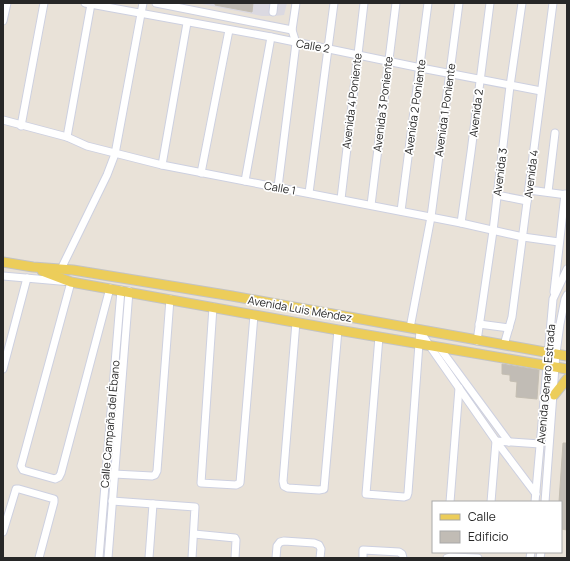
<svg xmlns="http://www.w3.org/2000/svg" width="570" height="561" viewBox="0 0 570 561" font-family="Manrope,sans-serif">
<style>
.industrial{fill:#dbd9e1}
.building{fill:#c1bcb5;stroke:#c4beb2}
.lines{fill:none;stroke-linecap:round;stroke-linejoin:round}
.minor-casing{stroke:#cdd0e0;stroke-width:9}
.major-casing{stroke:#c3c3c3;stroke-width:11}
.minor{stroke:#fff;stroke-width:7}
.major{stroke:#eccd5a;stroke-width:9}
.labels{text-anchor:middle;stroke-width:3.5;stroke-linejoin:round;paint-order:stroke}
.street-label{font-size:11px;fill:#272727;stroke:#fff}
</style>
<rect width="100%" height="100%" fill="#e9e2d8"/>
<polygon class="industrial" points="197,3 287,3 284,15 274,16 262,16"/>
<g class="building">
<polygon points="215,3 253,3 252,12 215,5"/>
<polygon points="502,364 539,370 537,399 516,397 517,382 510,381 510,375 502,374"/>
<polygon points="563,443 567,443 567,530 561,529 561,502 559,502"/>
</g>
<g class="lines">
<defs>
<g id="minor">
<polyline points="85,3 271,37 421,68 541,91"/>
<polyline points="156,3 292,30"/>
<polyline points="273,12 274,3"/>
<polyline points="3,21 7,3"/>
<polyline points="3,120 67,137 87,146 162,165 461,223 523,237 559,242"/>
<polyline points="21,126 44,3"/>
<polyline points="67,137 91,4"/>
<polyline points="162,165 187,23"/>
<polyline points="201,173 229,30"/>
<polyline points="245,181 271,37"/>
<polyline points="278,187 296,43 292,30 296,3"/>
<polyline points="529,190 567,195"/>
<polyline points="548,192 555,133"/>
<polyline points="309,193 334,3"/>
<polyline points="497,195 527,201"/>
<polyline points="341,199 364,3"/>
<polyline points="371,205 396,3"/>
<polyline points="401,211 428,3"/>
<polyline points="461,223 471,152 490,3"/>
<polyline points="61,269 107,175 115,154 143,3"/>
<polyline points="3,276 71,282 21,466 23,470 55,479 59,477 61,473 110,288"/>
<polyline points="554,292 565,194"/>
<polyline points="213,307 201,483 236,485 240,483 254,315"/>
<polyline points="296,322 283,481 284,486 288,488 319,490 324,489 338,330"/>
<polyline points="479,324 509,328"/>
<polyline points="410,328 431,217 459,3"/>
<polyline points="420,331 429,345 496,441 536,494"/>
<polyline points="379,337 366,494 404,497 407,496 408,493 420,330"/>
<polyline points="477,341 493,231 510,86 522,3"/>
<polyline points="504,345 512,317 553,3"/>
<polyline points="439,347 509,442"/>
<polyline points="3,369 27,278"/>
<polyline points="114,474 152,476 155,475 157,471 170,299"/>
<polyline points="112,501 195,507 192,558"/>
<polyline points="450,502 459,388"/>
<polyline points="491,502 496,441 540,444"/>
<polyline points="535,502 553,299 567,269"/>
<polyline points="545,502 556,353 560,324 565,299 567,295"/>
<polyline points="3,532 16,489 19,489 54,499 54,502 39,558"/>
<polyline points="194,534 235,538 236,540 235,558"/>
<polyline points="99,558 121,290"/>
<polyline points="108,558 129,291"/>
<polyline points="149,558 153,504"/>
<polyline points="276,558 277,546 280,542 284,541 314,543 319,545 321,549 320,558"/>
<polyline points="363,558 363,550 399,552 402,554 403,558"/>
<polyline points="447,558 451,557 478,558"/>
<polyline points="530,558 531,552"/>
<polyline points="540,558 541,552"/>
</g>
<g id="major">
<polyline points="3,262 33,267 73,270 232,296 567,356"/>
<polyline points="42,271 71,282 338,330 567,369"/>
<polyline points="554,395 567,379"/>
</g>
</defs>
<use href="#minor" class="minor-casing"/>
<use href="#major" class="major-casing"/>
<use href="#minor" class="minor"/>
<use href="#major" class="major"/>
</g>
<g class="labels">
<g class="street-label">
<text transform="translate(313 46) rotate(10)" y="4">Calle 2</text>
<text transform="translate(352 101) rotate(-83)" y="4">Avenida 4 Poniente</text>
<text transform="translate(383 104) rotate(-83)" y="4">Avenida 3 Poniente</text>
<text transform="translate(415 107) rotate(-82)" y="4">Avenida 2 Poniente</text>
<text transform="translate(445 110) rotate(-82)" y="4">Avenida 1 Poniente</text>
<text transform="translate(476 113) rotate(-83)" y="4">Avenida 2</text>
<text transform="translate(500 172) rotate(-83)" y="4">Avenida 3</text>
<text transform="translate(531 174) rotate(-83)" y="4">Avenida 4</text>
<text transform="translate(280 188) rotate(10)" y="4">Calle 1</text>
<text transform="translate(300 309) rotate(10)" y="4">Avenida Luis Méndez</text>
<text transform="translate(546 384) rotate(-85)" y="4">Avenida Genaro Estrada</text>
<text transform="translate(110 424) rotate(-85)" y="4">Calle Campaña del Ébano</text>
</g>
</g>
<rect width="570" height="561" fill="none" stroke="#272727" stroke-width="8"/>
<rect x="432" y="501" width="130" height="52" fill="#ffffff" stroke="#a9a9a9"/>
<rect x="440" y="514" width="20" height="6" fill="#eccd5a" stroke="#a9a9a9"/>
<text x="468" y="521" font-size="12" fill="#272727">Calle</text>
<rect x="440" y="531" width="20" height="12" fill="#c1bcb5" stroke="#a9a9a9"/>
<text x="468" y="541" font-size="12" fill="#272727">Edificio</text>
</svg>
